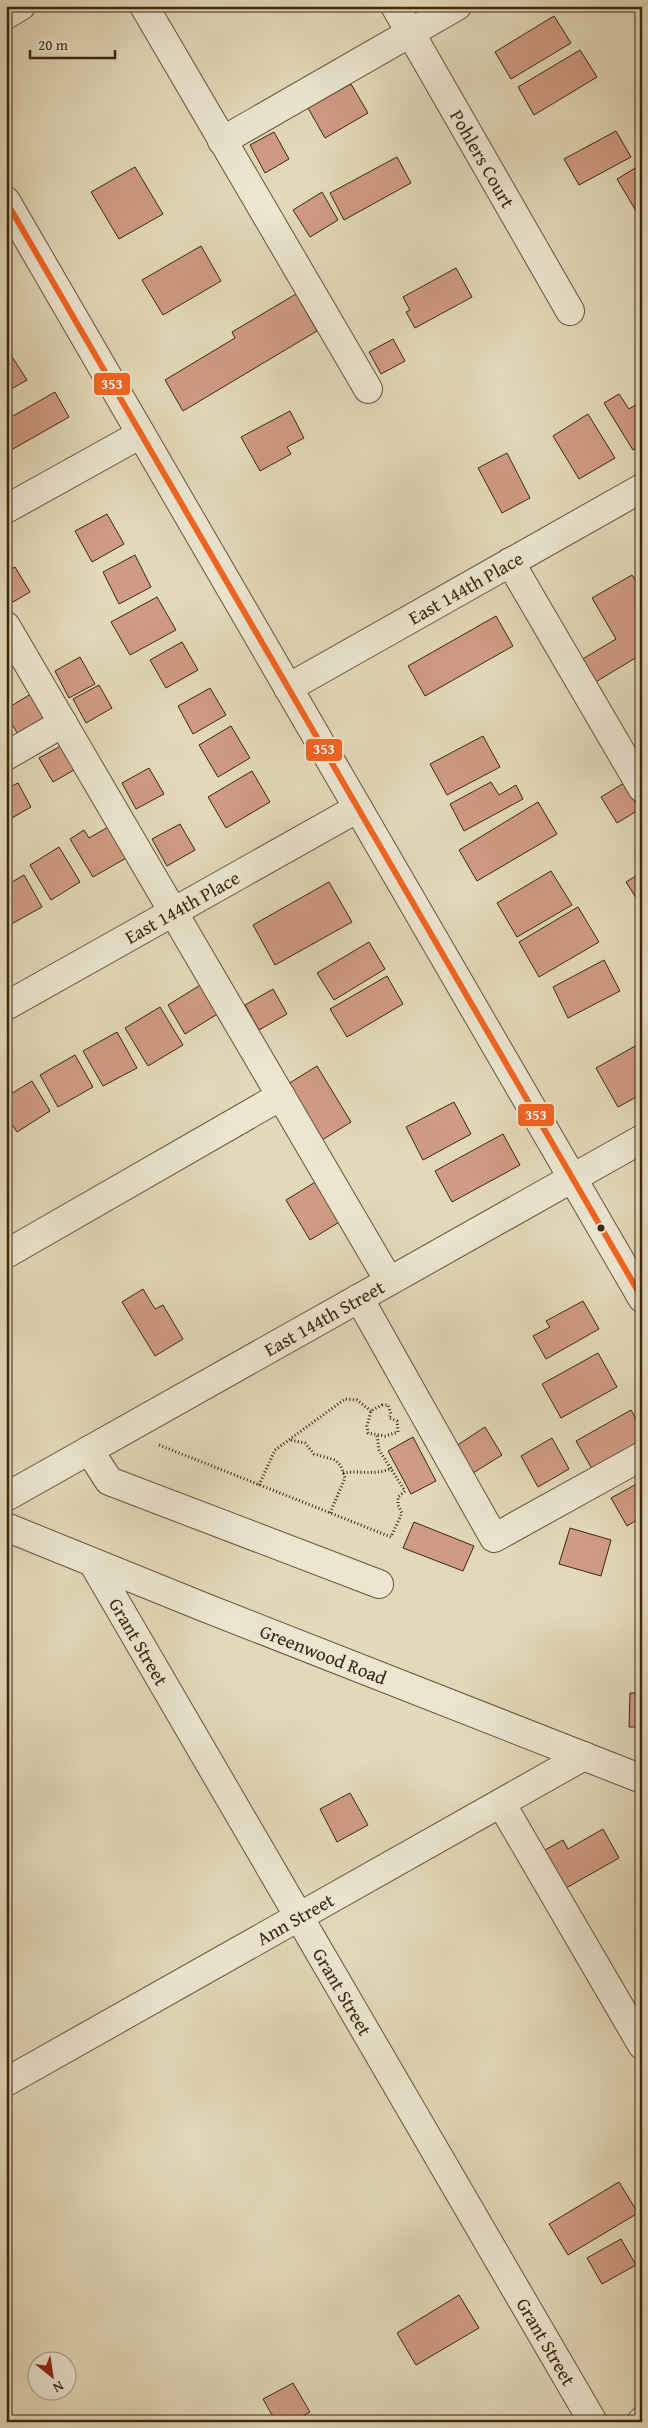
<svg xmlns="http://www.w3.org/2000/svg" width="648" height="2428" viewBox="0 0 648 2428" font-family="'Gentium Book Plus',serif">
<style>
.building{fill:#cf9b83;stroke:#3b2710}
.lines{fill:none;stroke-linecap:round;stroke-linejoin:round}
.minor-casing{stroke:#65543a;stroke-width:30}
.path{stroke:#3b2710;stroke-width:3;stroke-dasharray:1 2.5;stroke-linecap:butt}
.minor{stroke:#ece6d1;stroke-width:28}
.bus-1-casing{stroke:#ece6d1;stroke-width:10}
.bus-1{stroke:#f26522;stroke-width:6}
.bus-dot{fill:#3b2710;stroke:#ece6d1;stroke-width:2}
.labels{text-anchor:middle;stroke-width:4;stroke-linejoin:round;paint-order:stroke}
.street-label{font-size:19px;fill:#3b2710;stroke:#ece6d1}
.line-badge{stroke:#ece6d1;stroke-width:2}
.badge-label{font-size:14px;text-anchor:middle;font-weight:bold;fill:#fff}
</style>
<rect width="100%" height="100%" fill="#e2d9b8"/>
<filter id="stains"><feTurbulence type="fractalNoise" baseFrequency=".004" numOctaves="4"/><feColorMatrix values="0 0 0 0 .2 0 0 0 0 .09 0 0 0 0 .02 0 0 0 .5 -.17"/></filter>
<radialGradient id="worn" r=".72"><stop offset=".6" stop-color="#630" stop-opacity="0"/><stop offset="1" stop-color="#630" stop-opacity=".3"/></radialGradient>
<g class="building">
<polygon points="554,16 571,43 511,79 495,52"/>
<polygon points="580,50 597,77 534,115 518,87"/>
<polygon points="351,84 368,113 325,138 308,108"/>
<polygon points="616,131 631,157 579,185 564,159"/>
<polygon points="274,132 289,159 265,173 250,145"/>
<polygon points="397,157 411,183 344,220 330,193"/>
<polygon points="642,164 642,221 617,179"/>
<polygon points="135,167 163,214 119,239 91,192"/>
<polygon points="322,192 338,220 310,237 293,210"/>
<polygon points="201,246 221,281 163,315 142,280"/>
<polygon points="456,268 472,297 415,328 406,312 410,310 403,297"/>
<polygon points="296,294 317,331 183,411 165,380 235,338 232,332"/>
<polygon points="393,339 405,361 381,374 369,352"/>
<polygon points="9,352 27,380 6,392 6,354"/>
<polygon points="55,392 69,417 6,453 6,420"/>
<polygon points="619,394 629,409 642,401 642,445 633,450 604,403"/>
<polygon points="290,411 304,438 287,447 291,454 260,471 241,437"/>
<polygon points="588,414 615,458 579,479 553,436"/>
<polygon points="507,453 530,498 502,513 478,468"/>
<polygon points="107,514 124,544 92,562 75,531"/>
<polygon points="135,555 151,587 119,604 103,572"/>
<polygon points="15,567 30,592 13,602 6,590 6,572"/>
<polygon points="632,575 642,590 642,654 594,683 581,660 616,639 592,598"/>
<polygon points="157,597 176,630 130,655 111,622"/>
<polygon points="496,616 513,646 425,696 408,666"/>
<polygon points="182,642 198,670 166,688 150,660"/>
<polygon points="80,657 95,684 69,698 55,671"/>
<polygon points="99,685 112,708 86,723 73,699"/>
<polygon points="210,688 226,715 193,734 178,706"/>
<polygon points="31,694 46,721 19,736 6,714 6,709"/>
<polygon points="231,726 250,758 218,777 199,745"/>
<polygon points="483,736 500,767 447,795 430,764"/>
<polygon points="61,746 74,770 53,782 39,758"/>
<polygon points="149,768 164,794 136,809 122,783"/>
<polygon points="252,771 270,802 226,828 208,797"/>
<polygon points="491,782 499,795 516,785 523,799 464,831 450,804"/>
<polygon points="18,783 31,807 10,819 6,813 6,789"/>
<polygon points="624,783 640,809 617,823 601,797"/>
<polygon points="538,802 557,834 477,881 459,850"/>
<polygon points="180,824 195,850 167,866 152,839"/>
<polygon points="110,826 128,857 93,877 70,839 84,830 89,838"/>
<polygon points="59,847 80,882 51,900 30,865"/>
<polygon points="551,871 572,905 517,937 497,903"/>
<polygon points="642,872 642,907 626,882"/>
<polygon points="24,875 42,907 6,927 6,883 7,885"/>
<polygon points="329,882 352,922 275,965 253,925"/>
<polygon points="578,907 599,942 539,977 519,942"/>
<polygon points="369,942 385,969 334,1000 317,973"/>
<polygon points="604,960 620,991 568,1018 553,987"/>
<polygon points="387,976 403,1004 347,1037 330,1009"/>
<polygon points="202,984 219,1013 185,1034 168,1005"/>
<polygon points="273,989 287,1014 259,1030 245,1005"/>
<polygon points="160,1007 183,1045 148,1066 125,1028"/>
<polygon points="117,1032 137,1068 103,1086 83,1051"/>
<polygon points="637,1045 642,1053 642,1094 618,1107 596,1068"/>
<polygon points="75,1055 93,1087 58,1107 40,1075"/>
<polygon points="317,1066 351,1122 322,1140 288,1084"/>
<polygon points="32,1081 50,1111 17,1132 6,1115 6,1097"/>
<polygon points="454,1102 471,1134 423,1160 406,1127"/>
<polygon points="503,1134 520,1165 452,1202 435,1171"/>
<polygon points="317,1181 341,1221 310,1240 286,1200"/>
<polygon points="143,1289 155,1309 163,1305 183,1339 155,1356 122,1302"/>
<polygon points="583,1301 599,1329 546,1359 533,1336 550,1327 546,1321"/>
<polygon points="598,1353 617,1387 561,1418 542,1384"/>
<polygon points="631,1410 642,1430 642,1448 595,1474 576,1441"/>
<polygon points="485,1427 502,1455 473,1473 456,1446"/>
<polygon points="413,1437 436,1481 411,1494 388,1451"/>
<polygon points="552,1438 569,1469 538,1487 521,1456"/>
<polygon points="642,1481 642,1517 627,1526 611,1498"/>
<polygon points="414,1522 474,1546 463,1571 403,1548"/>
<polygon points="570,1528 611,1540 601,1576 559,1564"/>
<polygon points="630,1693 642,1693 642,1727 629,1727"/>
<polygon points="350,1793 368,1825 337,1842 320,1809"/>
<polygon points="603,1829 619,1858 566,1888 545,1850 563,1840 568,1849"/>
<polygon points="619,2182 638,2213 568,2255 549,2224"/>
<polygon points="621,2239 636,2265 602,2284 587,2258"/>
<polygon points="459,2295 479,2328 416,2365 397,2333"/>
<polygon points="293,2383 310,2412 293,2422 276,2422 263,2399"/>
</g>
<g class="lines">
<defs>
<g id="minor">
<polyline points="144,6 368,389"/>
<path id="s1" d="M395 6 570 311"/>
<polyline points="6,15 21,6"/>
<polyline points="222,141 457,6"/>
<polyline points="6,201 642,1298"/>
<polyline points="6,509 141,434"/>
<polyline points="510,562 642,788"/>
<polyline points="6,626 389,1281"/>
<path id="s2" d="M288 688 642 488"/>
<polyline points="6,756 63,723"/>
<path id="s3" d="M6 1006 358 808"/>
<polyline points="6,1254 281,1096"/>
<polyline points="359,1298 494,1538 642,1456"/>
<polyline points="89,1450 109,1481 379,1584"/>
<path id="s4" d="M6 1497 642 1139"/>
<path id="s5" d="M6 1527 206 1608 642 1779"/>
<path id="s6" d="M93 1563 593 2422"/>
<polyline points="501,1803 642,2045"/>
<path id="s7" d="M6 2082 584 1756"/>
<polyline points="641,2422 642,2421"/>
</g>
</defs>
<use href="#minor" class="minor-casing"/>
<g class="path">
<polygon points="382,1405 388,1405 391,1414 389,1418 397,1421 398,1432 385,1436 368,1433 367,1426 371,1411"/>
<polyline points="291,1440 305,1443 314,1454 335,1460 341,1466 345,1478 330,1513"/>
<polyline points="159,1445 391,1537 402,1513 398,1505 398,1497 405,1491 379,1450 377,1435"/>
<path d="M343 1473C360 1470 376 1476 392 1468"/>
<polyline points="259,1485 275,1450 345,1399 357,1400 371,1411"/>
</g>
<use href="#minor" class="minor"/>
<defs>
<polyline id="bus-1" points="6,201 642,1298"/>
</defs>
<use href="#bus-1" class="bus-1-casing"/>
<use href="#bus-1" class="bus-1"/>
</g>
<circle class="bus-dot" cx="601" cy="1228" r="4.5"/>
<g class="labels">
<g class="street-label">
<text dy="7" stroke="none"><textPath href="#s1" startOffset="176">Pohlers Court</textPath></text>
<text dy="7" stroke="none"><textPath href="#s2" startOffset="204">East 144th Place</textPath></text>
<text dy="7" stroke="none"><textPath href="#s3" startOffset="202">East 144th Place</textPath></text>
<text dy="7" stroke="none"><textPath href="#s4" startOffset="365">East 144th Street</textPath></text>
<text dy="7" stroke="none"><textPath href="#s6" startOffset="91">Grant Street</textPath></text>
<text dy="7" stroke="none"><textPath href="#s5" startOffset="342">Greenwood Road</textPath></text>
<text dy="7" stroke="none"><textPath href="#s7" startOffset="332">Ann Street</textPath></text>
<text dy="7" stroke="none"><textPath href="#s6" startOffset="496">Grant Street</textPath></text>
<text dy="7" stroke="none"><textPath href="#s6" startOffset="901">Grant Street</textPath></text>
</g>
</g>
<g class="line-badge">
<rect x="93" y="372" width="38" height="24" rx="5" fill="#f26522"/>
<rect x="305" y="738" width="38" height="24" rx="5" fill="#f26522"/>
<rect x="517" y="1103" width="38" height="24" rx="5" fill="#f26522"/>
</g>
<g class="badge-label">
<text x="112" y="389">353</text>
<text x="324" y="754">353</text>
<text x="536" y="1120">353</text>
</g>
<rect width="648" height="2428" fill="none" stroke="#e2d9b8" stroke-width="25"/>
<rect x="8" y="8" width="633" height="2413" fill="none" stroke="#3b2710" stroke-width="2.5"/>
<rect x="12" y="12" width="623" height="2403" fill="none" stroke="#3b2710"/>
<g transform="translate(52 2376) rotate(150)"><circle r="24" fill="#ece6d1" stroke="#a59a84"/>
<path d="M0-4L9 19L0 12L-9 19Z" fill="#8f2418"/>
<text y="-8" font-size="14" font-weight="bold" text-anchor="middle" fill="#3b2710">N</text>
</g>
<path d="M30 50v8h85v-8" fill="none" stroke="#3b2710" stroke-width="2.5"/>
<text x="38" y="50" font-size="15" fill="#3b2710" stroke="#ece6d1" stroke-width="4" paint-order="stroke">20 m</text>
<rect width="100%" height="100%" filter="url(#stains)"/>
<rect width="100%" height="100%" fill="url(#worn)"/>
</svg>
